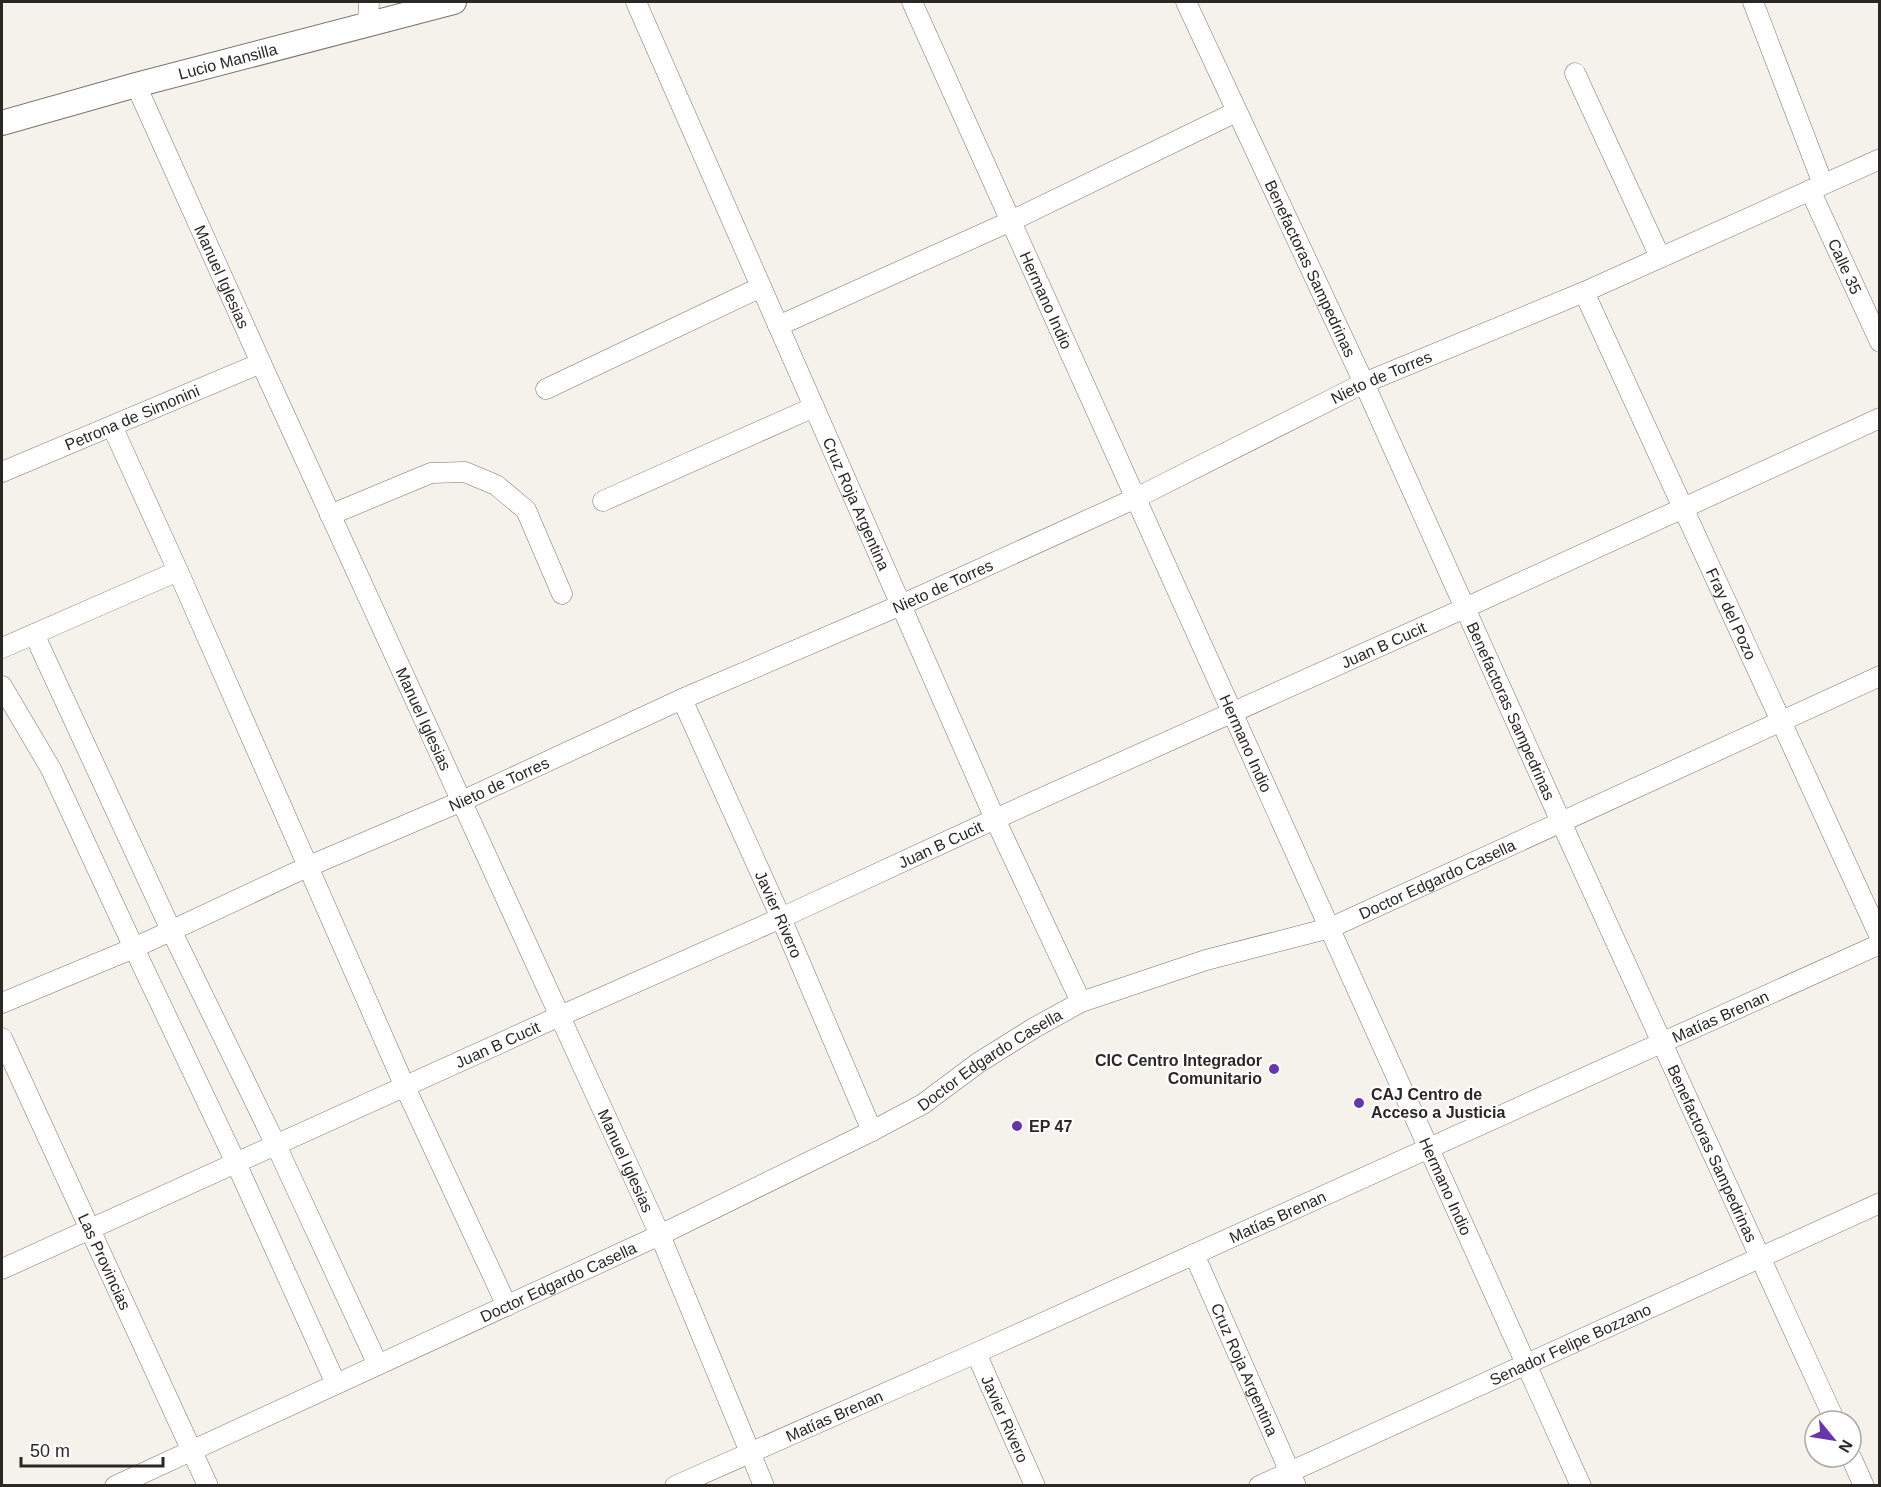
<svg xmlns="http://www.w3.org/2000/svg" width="1881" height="1487" viewBox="0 0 1881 1487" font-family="Arial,sans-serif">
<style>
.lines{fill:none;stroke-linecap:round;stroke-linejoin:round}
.minor-casing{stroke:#787570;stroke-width:21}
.major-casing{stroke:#787570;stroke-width:26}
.minor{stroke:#fff;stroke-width:20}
.major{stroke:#fff;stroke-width:24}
.poi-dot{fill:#6735ad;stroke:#fff;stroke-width:2}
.labels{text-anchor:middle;stroke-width:4.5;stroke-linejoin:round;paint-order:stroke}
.street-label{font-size:16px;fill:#292825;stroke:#fff}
.poi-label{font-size:16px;font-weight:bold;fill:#292825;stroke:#fff;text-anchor:start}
</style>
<rect width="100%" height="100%" fill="#f4f2eb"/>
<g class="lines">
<defs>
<g id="minor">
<path id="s1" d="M636 2 995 819 1081 1002"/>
<path id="s2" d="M912 2 1581 1486"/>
<path id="s3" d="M1186 2 1364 383 1561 822 1835 1421"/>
<polyline points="1753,2 1823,184"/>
<polyline points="368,24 369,2"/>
<polyline points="1575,73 1660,257"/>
<path id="s4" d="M136 85 261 363 660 1235 764 1486"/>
<path id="s5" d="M1810 190 1880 342"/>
<path id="s6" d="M1584 292 1880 937"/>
<polyline points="778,326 1011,221 1236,112"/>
<polyline points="546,389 761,287"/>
<polyline points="112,426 178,571 405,1087 507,1306"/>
<path id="s7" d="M2 472 261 363"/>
<polyline points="603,501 814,407"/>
<polyline points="330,515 431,473 465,472 496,485 526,510 562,594"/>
<polyline points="34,634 171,930 276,1145 378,1365"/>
<polyline points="2,648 178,571"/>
<polyline points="2,686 51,769 134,948 236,1163 336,1384"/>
<path id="s8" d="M682 699 781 918 872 1131"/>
<path id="s9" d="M2 1003 134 948 307 867 462 801 682 699 901 605 1136 498 1364 383 1584 292 1880 159"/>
<path id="s10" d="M2 1038 208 1486"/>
<path id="s11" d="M1194 1254 1296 1486"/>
<path id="s12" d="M2 1269 560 1016 781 918 995 819 1465 608 1880 418"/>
<path id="s13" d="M976 1353 1035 1486"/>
<polyline points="1851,1457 1864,1486"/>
<path id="s14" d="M115 1486 660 1235 872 1131 923 1104 978 1063 1034 1028 1081 1002 1206 960 1330 928 1880 676"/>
<path id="s15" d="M675 1486 976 1353 1880 944"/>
<path id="s16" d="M1259 1486 1880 1203"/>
</g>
<g id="major">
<path id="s17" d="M2 123 136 85 454 2"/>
</g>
</defs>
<use href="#minor" class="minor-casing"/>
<use href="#major" class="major-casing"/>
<use href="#minor" class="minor"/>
<use href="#major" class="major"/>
</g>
<g class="poi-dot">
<circle cx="1274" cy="1069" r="6"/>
<circle cx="1359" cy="1103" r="6"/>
<circle cx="1017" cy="1126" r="6"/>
</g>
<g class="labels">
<g class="street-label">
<text dy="6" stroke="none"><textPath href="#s17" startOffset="234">Lucio Mansilla</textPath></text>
<text dy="6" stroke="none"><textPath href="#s5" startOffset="84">Calle 35</textPath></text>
<text dy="6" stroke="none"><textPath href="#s3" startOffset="294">Benefactoras Sampedrinas</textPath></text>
<text dy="6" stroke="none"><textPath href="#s4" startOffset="210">Manuel Iglesias</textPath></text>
<text dy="6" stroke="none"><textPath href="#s2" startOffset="327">Hermano Indio</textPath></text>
<text dy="6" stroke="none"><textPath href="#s9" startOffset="1515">Nieto de Torres</textPath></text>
<text dy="6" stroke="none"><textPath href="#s7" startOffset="141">Petrona de Simonini</textPath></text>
<text dy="6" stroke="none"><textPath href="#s1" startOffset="548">Cruz Roja Argentina</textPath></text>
<text dy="6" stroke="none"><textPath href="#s9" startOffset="1029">Nieto de Torres</textPath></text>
<text dy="6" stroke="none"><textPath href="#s6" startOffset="354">Fray del Pozo</textPath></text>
<text dy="6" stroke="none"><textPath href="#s12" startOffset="1516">Juan B Cucit</textPath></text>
<text dy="6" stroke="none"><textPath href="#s3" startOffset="780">Benefactoras Sampedrinas</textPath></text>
<text dy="6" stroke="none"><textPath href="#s4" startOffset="696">Manuel Iglesias</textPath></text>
<text dy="6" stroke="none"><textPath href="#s2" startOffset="813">Hermano Indio</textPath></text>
<text dy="6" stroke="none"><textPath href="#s9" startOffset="543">Nieto de Torres</textPath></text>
<text dy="6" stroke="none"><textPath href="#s12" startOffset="1030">Juan B Cucit</textPath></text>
<text dy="6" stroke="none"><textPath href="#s14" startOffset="1460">Doctor Edgardo Casella</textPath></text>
<text dy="6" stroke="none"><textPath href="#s8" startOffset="236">Javier Rivero</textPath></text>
<text dy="6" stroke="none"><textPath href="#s15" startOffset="1146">Matías Brenan</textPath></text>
<text dy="6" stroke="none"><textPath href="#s12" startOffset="544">Juan B Cucit</textPath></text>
<text dy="6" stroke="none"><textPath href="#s14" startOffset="974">Doctor Edgardo Casella</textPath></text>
<text dy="6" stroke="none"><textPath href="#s3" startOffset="1266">Benefactoras Sampedrinas</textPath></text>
<text dy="6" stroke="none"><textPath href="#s4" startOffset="1182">Manuel Iglesias</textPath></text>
<text dy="6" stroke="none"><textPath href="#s2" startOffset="1299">Hermano Indio</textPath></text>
<text dy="6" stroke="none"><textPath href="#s15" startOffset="660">Matías Brenan</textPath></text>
<text dy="6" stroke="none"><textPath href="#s10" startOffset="246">Las Provincias</textPath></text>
<text dy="6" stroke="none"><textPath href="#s14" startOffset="488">Doctor Edgardo Casella</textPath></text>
<text dy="6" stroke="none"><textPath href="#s16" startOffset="342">Senador Felipe Bozzano</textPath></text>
<text dy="6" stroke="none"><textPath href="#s11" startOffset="126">Cruz Roja Argentina</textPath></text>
<text dy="6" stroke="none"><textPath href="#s15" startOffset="174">Matías Brenan</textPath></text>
<text dy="6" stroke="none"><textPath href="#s13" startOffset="72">Javier Rivero</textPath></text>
</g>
<g class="poi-label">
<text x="1262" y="1066" text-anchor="end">CIC Centro Integrador<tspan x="1262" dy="18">Comunitario</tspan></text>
<text x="1371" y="1100">CAJ Centro de<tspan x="1371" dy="18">Acceso a Justicia</tspan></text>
<text x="1029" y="1132">EP 47</text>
</g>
</g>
<rect width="1881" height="1487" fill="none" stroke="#292825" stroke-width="6"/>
<g transform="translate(1833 1439) rotate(120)"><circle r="28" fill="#ffffff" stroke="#a9a9a8" stroke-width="1.5"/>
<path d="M0-4.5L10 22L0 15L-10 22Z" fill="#6735ad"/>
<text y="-9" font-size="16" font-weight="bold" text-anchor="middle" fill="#292825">N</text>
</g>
<path d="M21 1457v9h142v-9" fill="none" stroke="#292825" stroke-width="3"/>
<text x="30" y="1457" font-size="18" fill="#292825" stroke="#ffffff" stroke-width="4.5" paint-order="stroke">50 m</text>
</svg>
